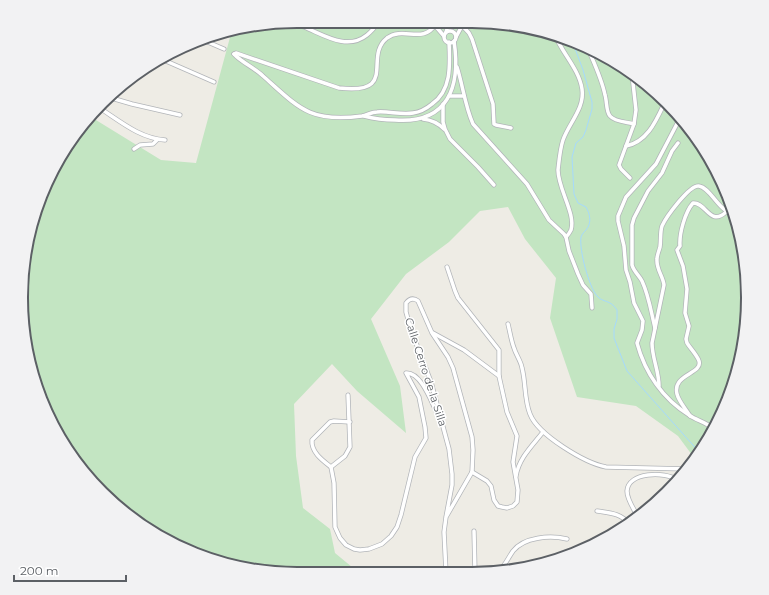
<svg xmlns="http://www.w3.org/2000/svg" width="769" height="595" viewBox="0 0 769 595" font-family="Montserrat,sans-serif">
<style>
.green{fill:#c3e5c2}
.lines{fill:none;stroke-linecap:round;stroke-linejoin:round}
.stream{stroke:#a6dafd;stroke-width:1}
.minor-casing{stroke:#b2b5b9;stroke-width:5}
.minor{stroke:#fff;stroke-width:3.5}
.labels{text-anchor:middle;stroke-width:3;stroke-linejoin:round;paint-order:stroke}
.street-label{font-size:11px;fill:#5c6065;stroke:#fff}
.rim{fill:none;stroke:#5c6065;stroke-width:2}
</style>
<rect width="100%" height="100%" fill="#eeece5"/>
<polygon class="green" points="298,21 489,22 560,36 640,78 702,144 727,192 743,244 748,298 743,352 727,404 701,451 695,459 678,436 636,406 577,397 550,318 556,278 525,239 508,207 480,211 449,242 406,274 371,319 400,386 406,433 357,391 332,364 294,404 296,456 303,508 330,529 335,553 358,572 261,572 208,559 144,528 102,493 67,451 36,386 21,298 30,226 58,159 91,117 161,160 196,163 232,30"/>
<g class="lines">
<path class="stream" d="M573 43 583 70 592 102V109L586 130 583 137 576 143 572 157 574 194 578 203 586 207C590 214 592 223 586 230 584 232 582 234 581 237 579 250 589 287 597 296 603 303 610 299 617 310V319L614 329V338L627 371 700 453"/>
<defs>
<g id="minor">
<polyline points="431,21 444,36"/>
<polyline points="458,21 469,33 472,39 493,104 494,124 496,125 511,128"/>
<path d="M286 23C292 24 298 24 304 27 324 35 347 51 367 35 372 31 376 26 380 21"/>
<circle cx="450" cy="37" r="6"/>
<polyline points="446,32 450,21"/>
<path d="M555 35C562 53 579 69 582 89 585 108 569 123 563 140 560 149 559 161 558 170 558 189 576 214 571 230 570 232 568 235 566 237"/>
<polyline points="456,37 464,22"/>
<polyline points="203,40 224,49"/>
<path d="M589 51C595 65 602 80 605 95 607 101 606 112 610 116 615 122 627 122 634 124"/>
<path d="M234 54C241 62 255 68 263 76 299 108 310 123 362 116 367 115 372 112 377 112 389 111 401 115 413 113 421 112 426 109 432 104 452 90 450 64 449 42"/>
<path d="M234 54 236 53 339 88C399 95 363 57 387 38 403 26 423 44 435 25"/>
<polyline points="159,58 214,82"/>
<path d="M457 67C463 86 465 106 473 124L527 184 549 220 564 234 566 237 569 251 578 274 583 285 591 294 592 308"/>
<polyline points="449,96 464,96"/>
<polyline points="108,97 132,104 180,115"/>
<polyline points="443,104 443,122 445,129 450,139 478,167 494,185"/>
<path d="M98 107C120 121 139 138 165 140"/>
<path d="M364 116C375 119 384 120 395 120 448 124 461 87 454 41"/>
<path d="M423 119C432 120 438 123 444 129"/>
<path d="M679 120 656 164 626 197 618 216V221L624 246 626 270 630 282 634 303 643 321 642 330 637 343C645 373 663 399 689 415 697 421 707 422 713 429"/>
<path d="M626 146C647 142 656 121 664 104"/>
<polyline points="134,149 140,145 153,144 157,140"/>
<polyline points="630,178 621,169 619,165 634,124 636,110 632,74"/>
<polyline points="447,267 455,291 458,298 499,350 499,376"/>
<path d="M508 324C510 332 511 340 514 348 516 355 521 361 522 368 526 383 524 399 530 414 538 435 585 463 606 467L687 469"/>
<path d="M655 328C651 312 649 296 642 281 639 275 634 272 632 265V225L634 218 648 191 662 173 672 151 678 143"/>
<polyline points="433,333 464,350 499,376 507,412 517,436 513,462 518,490 517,502 513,506 507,508 502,507 498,506 494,500 491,486 487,481 472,472"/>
<path d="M659 386C659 371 652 358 652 343L664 285C663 276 656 269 657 259 657 255 659 251 660 247 661 240 660 232 662 226 666 217 690 184 699 186 711 188 718 211 734 214"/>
<path d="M348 395 350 447 345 456 331 467 334 483 335 527 340 538 346 545 354 549 360 550 369 549 382 544 391 536 397 527 401 515 415 457 426 438 425 427 419 397 406 373C421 372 431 401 437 413"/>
<path d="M690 416C686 409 679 402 677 394 672 374 703 374 699 361 697 355 690 348 687 343L686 339 689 326 685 313 687 289 683 266 677 250 680 246C679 234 685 212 693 203 706 202 710 227 726 212"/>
<path d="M331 467C322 460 311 452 312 440L330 422 334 421 350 422"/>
<path d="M516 476C519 458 532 446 543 432"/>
<path d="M597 511C609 513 621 513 629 524"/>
<path d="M446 517 472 472 473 450 472 437 453 368 448 357 432 333 418 301C414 298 410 298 406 303V312L411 330 431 382 449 449 452 474V485L446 517 444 532 446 572"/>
<path d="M638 517C634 509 627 500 627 491 628 472 665 471 677 480"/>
<polyline points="474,531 475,572"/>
<path d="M498 572C505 566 508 558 513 551 524 537 550 535 567 539"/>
</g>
</defs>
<use href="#minor" class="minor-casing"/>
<use href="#minor" class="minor"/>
</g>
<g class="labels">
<g class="street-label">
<text transform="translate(426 372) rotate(72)" y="4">Calle Cerro de la Silla</text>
</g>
</g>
<path d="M0 0H769V595H0ZM297 28H472A269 269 0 0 1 741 297V298A269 269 0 0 1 472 567H297A269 269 0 0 1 28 298V297A269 269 0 0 1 297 28Z" fill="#f2f2f3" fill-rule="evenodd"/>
<path class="rim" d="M297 28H472A269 269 0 0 1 741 297V298A269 269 0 0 1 472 567H297A269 269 0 0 1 28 298V297A269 269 0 0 1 297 28Z"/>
<path d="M14 575v6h112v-6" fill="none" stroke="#5c6065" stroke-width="2"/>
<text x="20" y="575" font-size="12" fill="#5c6065" stroke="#ffffff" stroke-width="3" paint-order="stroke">200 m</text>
</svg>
